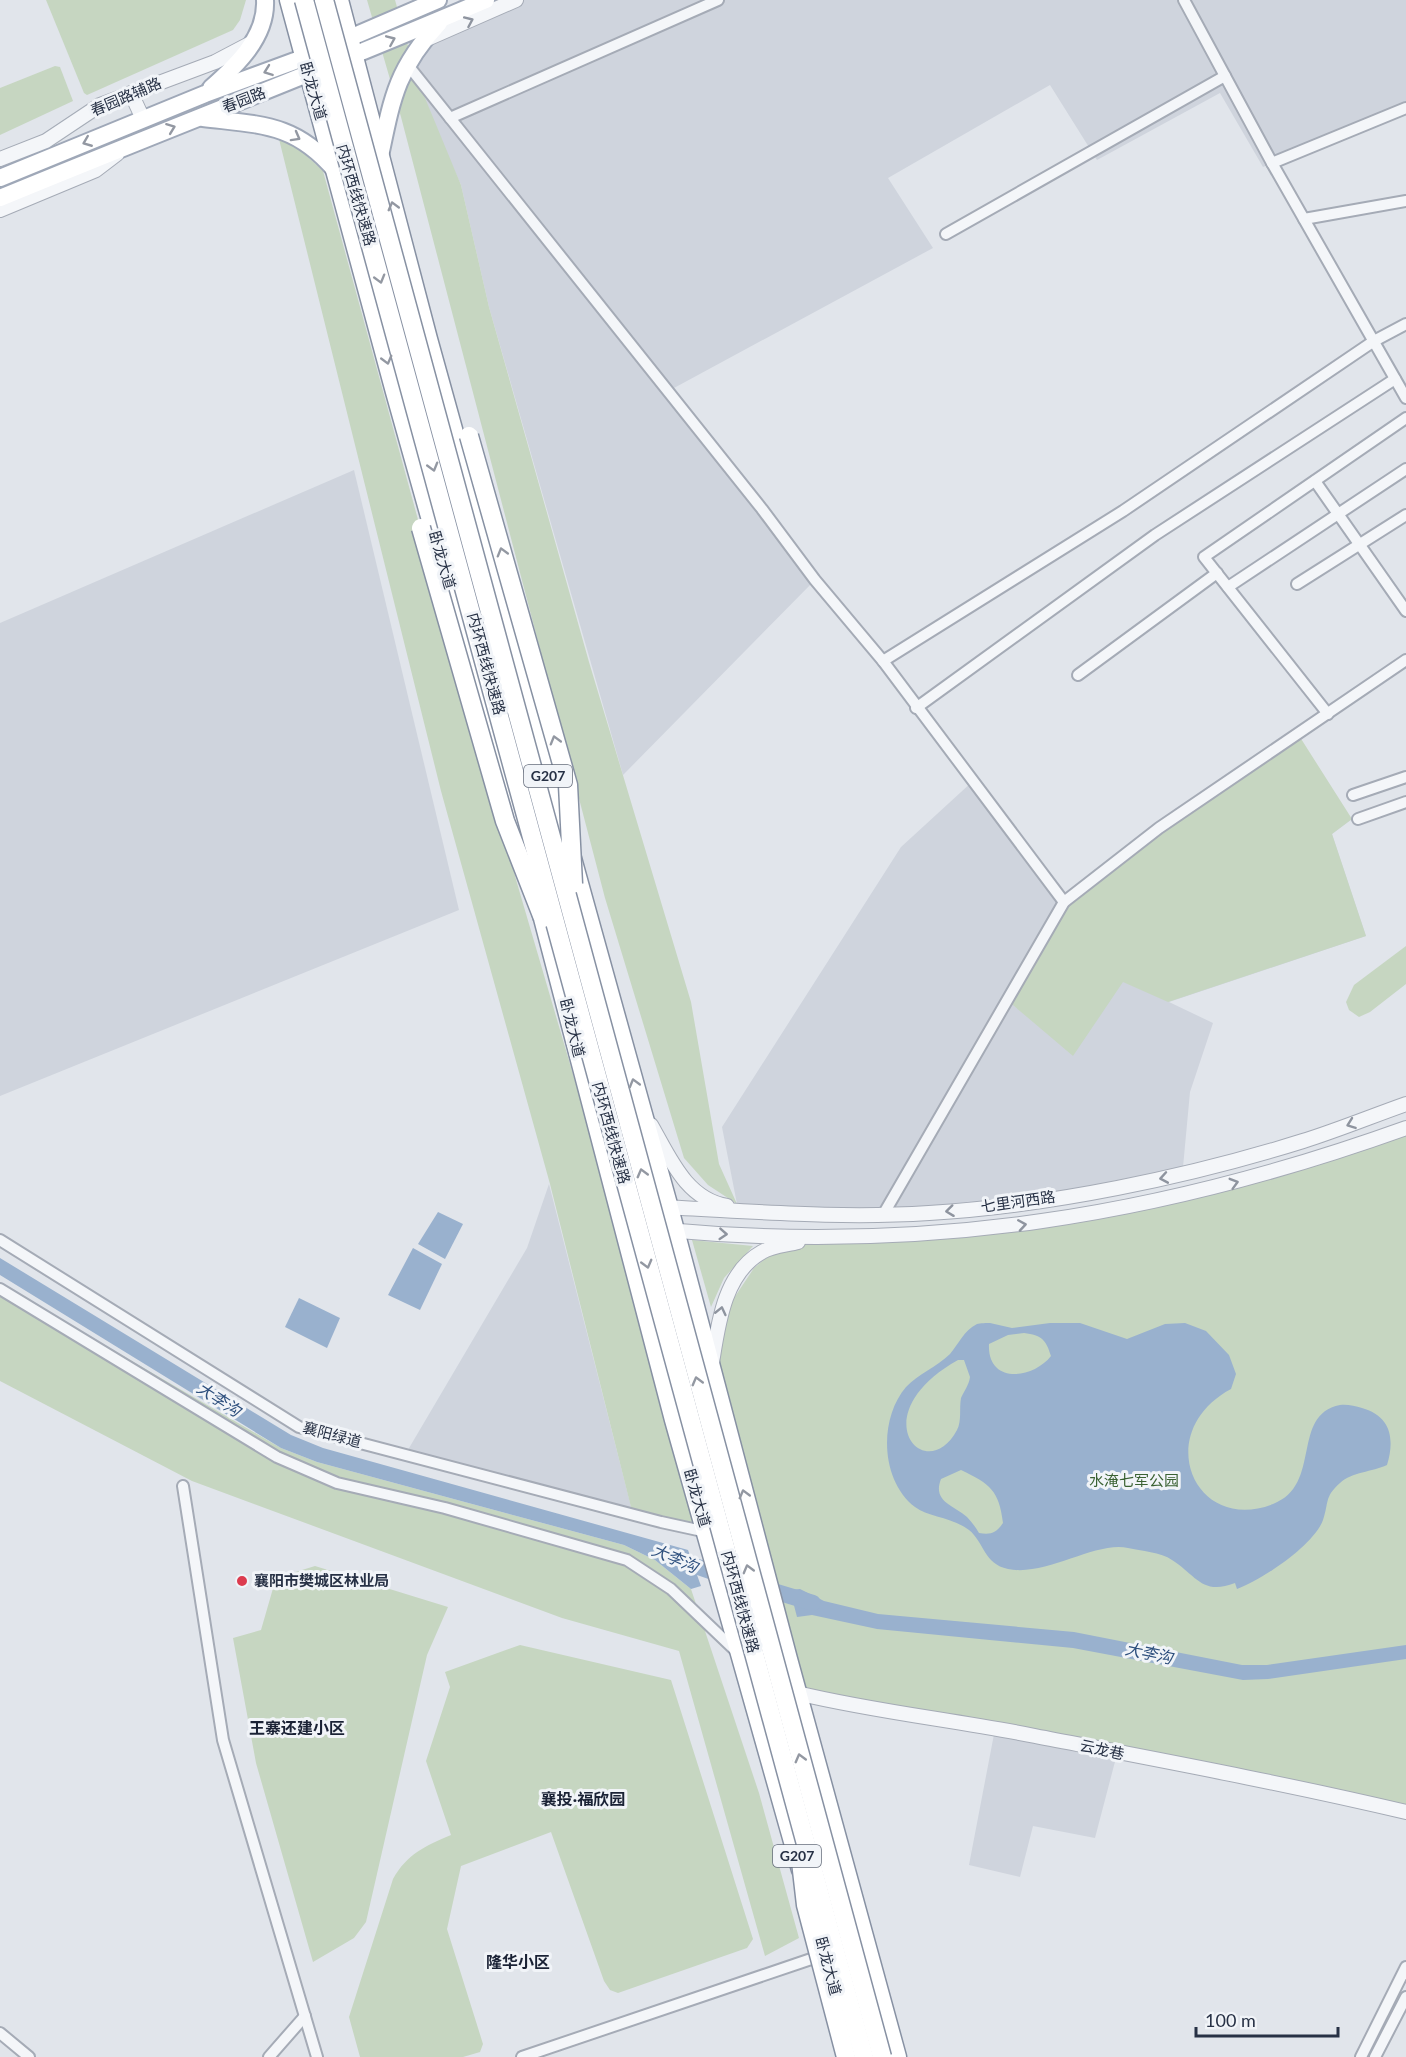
<svg xmlns="http://www.w3.org/2000/svg" width="1406" height="2057" viewBox="0 0 1406 2057" font-family="Lato,'Noto Sans SC',sans-serif">
<style>
.built{fill:#cfd4dd}
.green{fill:#c6d6c1}
.water{fill:#99b1ce;fill-rule:evenodd}
.lines{fill:none;stroke-linecap:round;stroke-linejoin:round}
.river{stroke:#99b1ce;stroke-width:16}
.minor-casing{stroke:#a5abb6;stroke-width:14}
.tertiary-casing{stroke:#a5abb6;stroke-width:16}
.primary-casing{stroke:#9fa8b8;stroke-width:20}
.trunk-casing{stroke:#8791a3;stroke-width:21}
.minor{stroke:#f4f6f9;stroke-width:10}
.tertiary{stroke:#f4f6f9;stroke-width:14}
.primary{stroke:#fff;stroke-width:16}
.trunk{stroke:#fff;stroke-width:18}
.trunk-bridge-casing{stroke:#8791a3;stroke-width:21;stroke-linecap:butt}
.trunk-bridge{stroke:#fff;stroke-width:18}
.oneway{stroke:#8e949f}
.oneway2{stroke:#9398a2}
.poi-dot{fill:#dc3b4e;stroke:#f1f4f8;stroke-width:2}
.labels{text-anchor:middle;stroke-width:6;stroke-linejoin:round;paint-order:stroke}
.shield{fill:#f1f4f8;stroke:#646c7b;stroke-width:1.5}
.shield-label{font-size:14px;font-weight:bold;fill:#273145}
.street-label{font-size:15px;fill:#273145;stroke:#f1f4f8}
.park-label{font-size:15px;fill:#3b6233;stroke:#f1f4f8}
.poi-label{font-size:15px;font-weight:bold;fill:#273145;stroke:#f1f4f8;text-anchor:start}
.water-label{font-size:16px;font-style:italic;fill:#2d4f7d;stroke:#f1f4f8}
.neighbourhood-label{font-size:16px;font-weight:bold;fill:#1a2235;stroke:#f1f4f8}
</style>
<rect width="100%" height="100%" fill="#e1e5eb"/>
<g class="built">
<polygon points="459,0 1406,0 1406,108 1263,167 1220,93 1097,160 1050,85 888,178 933,248 674,388 815,580 623,775 489,307 461,185 407,64"/>
<polygon points="354,470 459,910 0,1096 0,623"/>
<polygon points="973,781 1064,902 1352,819 1332,834 1366,936 1169,1002 1213,1023 1190,1092 1183,1167 1043,1195 905,1211 775,1211 737,1204 722,1127 901,847"/>
<polygon points="549,1184 635,1522 402,1460 527,1248"/>
<polygon points="995,1729 1117,1754 1095,1838 1033,1826 1020,1877 969,1865"/>
</g>
<g class="green">
<polygon points="46,0 246,0 240,20 233,30 87,95 84,93"/>
<polygon points="367,0 395,0 418,81 461,185 489,307 589,662 691,1002 719,1164 737,1204 708,1185 684,1158 605,898 401,117"/>
<polygon points="55,66 60,67 73,101 0,135 0,88"/>
<polygon points="276,127 323,171 517,883 707,1532 633,1515 550,1184 441,791"/>
<polygon points="1298,734 1352,819 1332,834 1366,936 1168,1002 1123,982 1073,1056 1007,1000 1064,902"/>
<polygon points="1406,946 1406,984 1370,1012 1359,1017 1349,1010 1346,1002 1354,985"/>
<polygon points="1406,1128 1406,1812 797,1693 711,1368 730,1304 754,1268 772,1253 811,1238 1098,1214"/>
<polygon points="692,1240 753,1246 724,1278 711,1307"/>
<polygon points="0,1284 281,1448 317,1462 624,1545 655,1560 691,1589 759,1793 799,1938 765,1956 679,1651 562,1618 192,1481 0,1381"/>
<polygon points="315,1566 448,1607 427,1655 366,1922 354,1938 313,1962 256,1763 233,1638 261,1630 276,1578"/>
<path d="M520 1645 671 1680 753 1939 747 1948 618 1993 610 1990 604 1981 551 1832 461 1866 447 1929 483 2044 480 2052 463 2057H360L349 2017 393 1879C407 1854 425 1846 451 1835L426 1761 450 1687 445 1672Z"/>
</g>
<g class="water">
<polygon points="438,1212 463,1224 445,1259 418,1244"/>
<polygon points="413,1248 442,1264 420,1310 388,1295"/>
<polygon points="0,1258 291,1435 323,1448 688,1550 701,1586 691,1589 655,1560 624,1545 317,1462 281,1448 0,1275"/>
<polygon points="299,1298 340,1318 327,1348 285,1327"/>
<path d="M990 1323 1012 1328 1050 1323H1080L1127 1339 1165 1324 1185 1323 1206 1331 1229 1355 1236 1374 1231 1389C1151 1432 1194 1535 1273 1504 1323 1485 1290 1415 1340 1405 1347 1404 1355 1406 1362 1408 1391 1416 1395 1439 1387 1465 1372 1472 1352 1472 1340 1483 1324 1497 1329 1503 1323 1520 1314 1545 1262 1580 1237 1589L1235 1583C1202 1596 1196 1575 1172 1560 1161 1552 1141 1551 1128 1548 1095 1541 1046 1577 1008 1569 984 1564 984 1542 969 1530 952 1517 928 1517 915 1507 881 1481 878 1420 906 1387 918 1374 937 1367 950 1354 958 1345 964 1330 977 1324 980 1323 987 1323 990 1323ZM1024 1333C1042 1335 1046 1340 1051 1356 1032 1380 987 1384 989 1344L1008 1335ZM958 1360H964L970 1377C969 1385 964 1391 961 1398 959 1408 962 1421 957 1430 926 1488 860 1415 958 1360ZM961 1470C990 1484 999 1490 1003 1523 996 1533 991 1535 979 1533 976 1528 972 1522 967 1517 954 1505 932 1502 941 1479Z"/>
<polygon points="800,1589 824,1601 878,1614 1074,1632 1242,1665 1267,1665 1406,1645 1406,1659 1268,1679 1243,1680 1073,1648 877,1629 812,1615 797,1617 790,1590"/>
</g>
<g class="lines">
<g class="river">
<polyline points="675,1559 727,1577"/>
<polyline points="760,1587 813,1603"/>
</g>
<defs>
<g id="minor">
<polyline points="1184,0 1272,163 1406,398"/>
<polyline points="407,64 762,509 815,580 883,661 1064,902"/>
<polyline points="450,118 718,0"/>
<polyline points="1272,163 1406,108"/>
<polyline points="1304,219 1406,201"/>
<polyline points="946,234 1225,76"/>
<polyline points="1315,481 1406,611"/>
<polyline points="1297,584 1406,515"/>
<polyline points="1228,587 1406,469"/>
<polyline points="883,661 1123,511 1374,341 1406,324"/>
<polyline points="1078,675 1217,573"/>
<polyline points="916,708 1155,535 1395,379"/>
<polyline points="1328,714 1204,557 1406,418"/>
<polyline points="1353,795 1406,777"/>
<polyline points="1358,819 1406,802"/>
<polyline points="883,1215 1064,902 1159,828 1406,660"/>
<polyline points="0,1240 299,1427 661,1522 707,1532"/>
<polyline points="0,1289 277,1457 337,1483 445,1508 627,1560 671,1589 736,1651"/>
<polyline points="183,1486 223,1740 317,2057"/>
<polyline points="0,2033 29,2057"/>
<polyline points="269,2057 305,2016"/>
<polyline points="522,2057 823,1955"/>
<polyline points="1361,2057 1406,1967"/>
<polyline points="1375,2057 1406,1997"/>
</g>
<g id="tertiary">
<polyline points="427,39 516,0"/>
<polyline points="131,93 143,119"/>
<polyline points="0,159 46,141 100,105 215,62 253,42"/>
<polyline points="0,210 96,170 117,154"/>
<path d="M651 1125C670 1158 686 1199 727 1206"/>
<path d="M660 1207C750 1211 839 1219 929 1213 1049 1206 1188 1177 1303 1141 1338 1130 1372 1116 1406 1104"/>
<path d="M666 1230C927 1254 1161 1216 1406 1128"/>
<path d="M712 1363C718 1325 724 1273 762 1252 772 1246 787 1245 798 1242"/>
<path d="M797 1693C875 1712 956 1720 1035 1736 1159 1760 1283 1783 1406 1812"/>
</g>
<g id="primary">
<path d="M211 88C236 66 267 37 265 0"/>
<path d="M203 118C261 125 295 123 335 170"/>
<path d="M380 156C392 98 397 68 439 23"/>
<polyline points="0,178 205,94 303,58 438,0"/>
<path d="M0 198C162 131 325 69 486 0"/>
</g>
<g id="trunk">
<polyline points="289,0 395,392 524,851"/>
<polyline points="339,0 428,339 669,1208 788,1659 897,2057"/>
<polyline points="539,903 674,1420 801,1870"/>
</g>
</defs>
<use href="#minor" class="minor-casing"/>
<use href="#tertiary" class="tertiary-casing"/>
<use href="#primary" class="primary-casing"/>
<use href="#trunk" class="trunk-casing"/>
<use href="#minor" class="minor"/>
<use href="#tertiary" class="tertiary"/>
<use href="#primary" class="primary"/>
<use href="#trunk" class="trunk"/>
<defs>
<g id="trunk-bridge">
<polyline points="304,0 864,2057"/>
<polyline points="324,0 882,2057"/>
<polyline points="469,436 568,785 573,884"/>
<polyline points="421,528 505,821 543,918"/>
<polyline points="800,1853 806,1905 846,2057"/>
</g>
</defs>
<use href="#trunk-bridge" class="trunk-bridge-casing"/>
<use href="#trunk-bridge" class="trunk-bridge"/>
</g>
<defs><path id="oneway-chevron" d="M-2-3.5L2.5 0L-2 3.5" fill="none" stroke-width="1.6" stroke-linecap="round" stroke-linejoin="round" transform="scale(1.5)"/></defs>
<g class="oneway">
<use href="#oneway-chevron" transform="translate(469 21) rotate(-24)"/>
<use href="#oneway-chevron" transform="translate(1351 1124) rotate(160)"/>
<use href="#oneway-chevron" transform="translate(1164 1178) rotate(170)"/>
<use href="#oneway-chevron" transform="translate(1234 1183) rotate(-16)"/>
<use href="#oneway-chevron" transform="translate(950 1211) rotate(173)"/>
<use href="#oneway-chevron" transform="translate(1022 1225) rotate(-9)"/>
<use href="#oneway-chevron" transform="translate(723 1234) rotate(4)"/>
<use href="#oneway-chevron" transform="translate(721 1311) rotate(-77)"/>
</g>
<g class="oneway2">
<use href="#oneway-chevron" transform="translate(391 40) rotate(-23)"/>
<use href="#oneway-chevron" transform="translate(268 71) rotate(160)"/>
<use href="#oneway-chevron" transform="translate(171 128) rotate(-21)"/>
<use href="#oneway-chevron" transform="translate(296 137) rotate(29)"/>
<use href="#oneway-chevron" transform="translate(87 142) rotate(158)"/>
<use href="#oneway-chevron" transform="translate(393 206) rotate(-105)"/>
<use href="#oneway-chevron" transform="translate(380 279) rotate(74)"/>
<use href="#oneway-chevron" transform="translate(387 360) rotate(75)"/>
<use href="#oneway-chevron" transform="translate(433 467) rotate(74)"/>
<use href="#oneway-chevron" transform="translate(502 552) rotate(-106)"/>
<use href="#oneway-chevron" transform="translate(555 740) rotate(-106)"/>
<use href="#oneway-chevron" transform="translate(634 1083) rotate(-106)"/>
<use href="#oneway-chevron" transform="translate(642 1173) rotate(-105)"/>
<use href="#oneway-chevron" transform="translate(647 1264) rotate(75)"/>
<use href="#oneway-chevron" transform="translate(697 1381) rotate(-105)"/>
<use href="#oneway-chevron" transform="translate(744 1494) rotate(-105)"/>
<use href="#oneway-chevron" transform="translate(748 1569) rotate(-105)"/>
<use href="#oneway-chevron" transform="translate(800 1758) rotate(-105)"/>
</g>
<circle class="poi-dot" cx="242" cy="1581" r="6"/>
<g class="labels">
<g class="shield">
<rect x="524" y="765" width="48" height="22" rx="4.5"/>
<rect x="773" y="1845" width="48" height="22" rx="4.5"/>
</g>
<g class="shield-label">
<text x="548" y="781">G207</text>
<text x="797" y="1861">G207</text>
</g>
<g class="street-label">
<text transform="translate(313 91) rotate(74)" y="5">卧龙大道</text>
<text transform="translate(126 97) rotate(-23)" y="5">春园路辅路</text>
<text transform="translate(244 100) rotate(-21)" y="5">春园路</text>
<text transform="translate(356 195) rotate(74)" y="5">内环西线快速路</text>
<text transform="translate(442 560) rotate(74)" y="5">卧龙大道</text>
<text transform="translate(486 664) rotate(75)" y="5">内环西线快速路</text>
<text transform="translate(572 1028) rotate(76)" y="5">卧龙大道</text>
<text transform="translate(611 1133) rotate(75)" y="5">内环西线快速路</text>
<text transform="translate(1018 1202) rotate(-8)" y="5">七里河西路</text>
<text transform="translate(332 1435) rotate(15)" y="5">襄阳绿道</text>
<text transform="translate(697 1498) rotate(74)" y="5">卧龙大道</text>
<text transform="translate(740 1602) rotate(75)" y="5">内环西线快速路</text>
<text transform="translate(1102 1750) rotate(12)" y="5">云龙巷</text>
<text transform="translate(828 1966) rotate(75)" y="5">卧龙大道</text>
</g>
<g class="park-label">
<text x="1134" y="1486">水淹七军公园</text>
</g>
<g class="poi-label">
<text x="254" y="1586">襄阳市樊城区林业局</text>
</g>
<g class="water-label">
<text transform="translate(219 1399) rotate(33)" y="6">大李沟</text>
<text transform="translate(675 1558) rotate(23)" y="6">大李沟</text>
<text transform="translate(1149 1653) rotate(12)" y="6">大李沟</text>
</g>
<g class="neighbourhood-label">
<text x="297" y="1734">王寨还建小区</text>
<text x="583" y="1805">襄投·福欣园</text>
<text x="518" y="1968">隆华小区</text>
</g>
</g>
<path d="M1196 2027v9h142v-9" fill="none" stroke="#273145" stroke-width="3"/>
<text x="1205" y="2027" font-size="18" fill="#273145" stroke="#f1f4f8" stroke-width="4.5" paint-order="stroke">100 m</text>
</svg>
